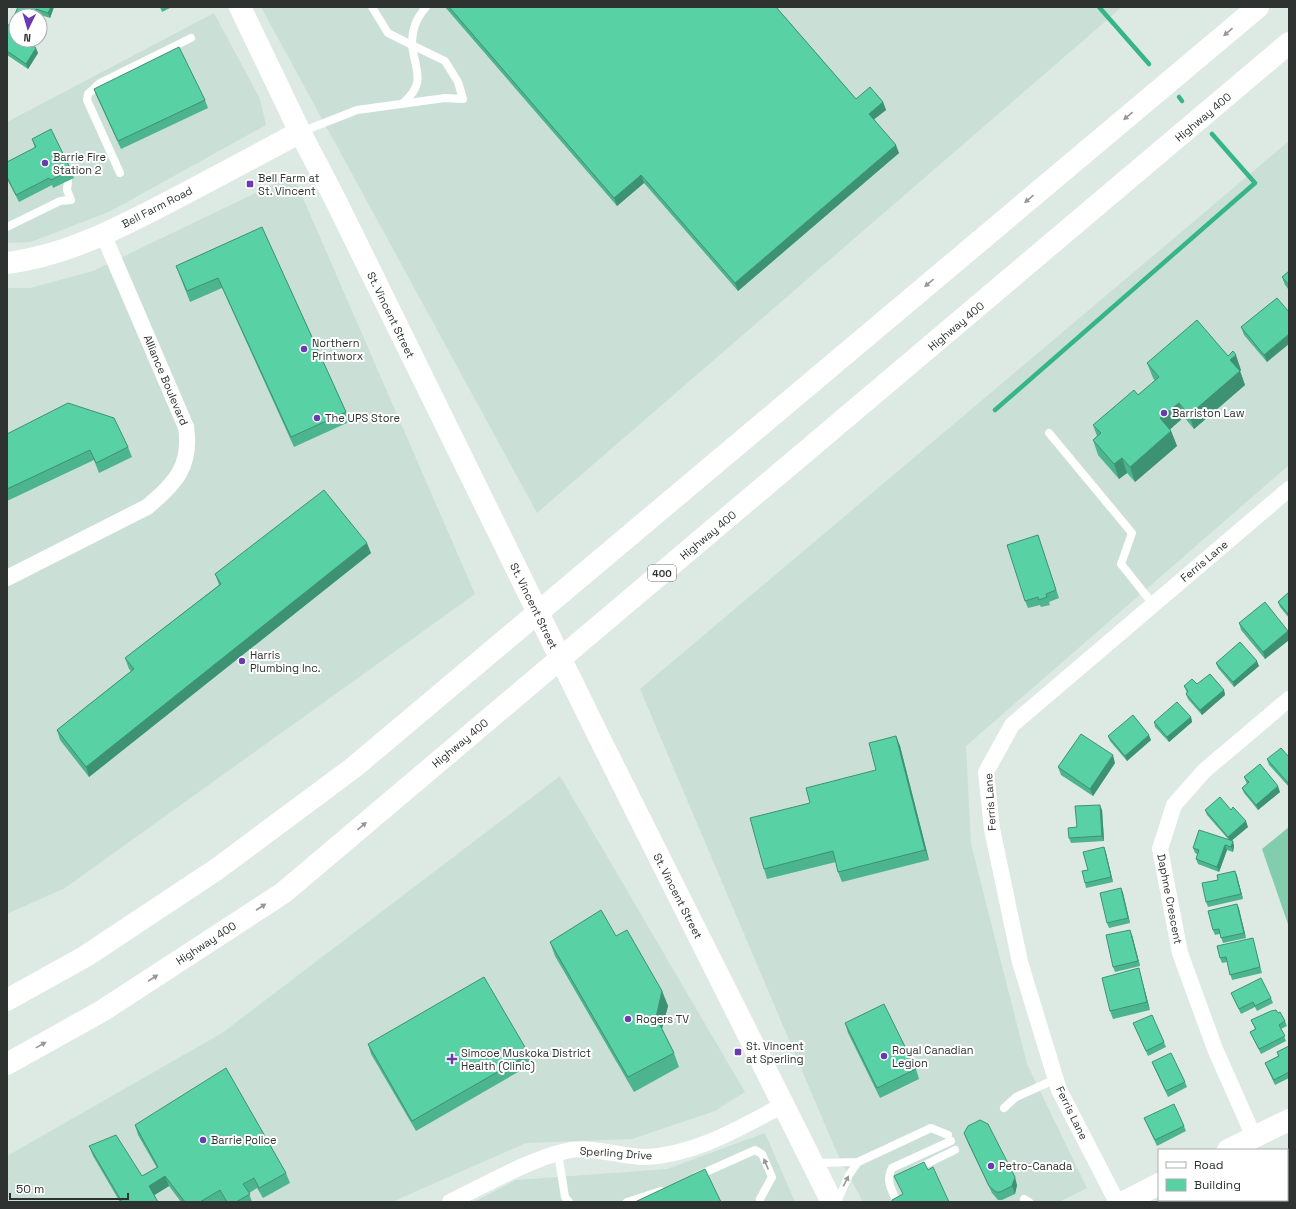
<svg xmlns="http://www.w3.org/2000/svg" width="1296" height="1209" viewBox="0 0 1296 1209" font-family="'Space Grotesk',sans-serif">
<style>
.built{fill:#cae0d6}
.green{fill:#84ccae}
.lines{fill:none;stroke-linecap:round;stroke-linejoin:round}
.stream{stroke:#36b58a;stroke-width:4.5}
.lane{stroke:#fff;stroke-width:8}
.street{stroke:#fff;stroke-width:16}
.secondary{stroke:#fff;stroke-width:22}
.highway{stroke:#fff;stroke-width:22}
.wall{fill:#4cb48e}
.shaded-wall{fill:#3e9274}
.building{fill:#58d1a5;stroke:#3e9274}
.oneway{fill:#969998}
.poi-dot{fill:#6a3ab1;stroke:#fff;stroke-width:1.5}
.labels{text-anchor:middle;stroke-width:4;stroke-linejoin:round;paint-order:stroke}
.shield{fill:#fff;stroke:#6d706f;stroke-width:1}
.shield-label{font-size:10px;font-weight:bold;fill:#2e3331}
.street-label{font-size:11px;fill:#2e3331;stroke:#fff}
.poi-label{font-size:11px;fill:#2e3331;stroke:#fff;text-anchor:start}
</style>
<rect width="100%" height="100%" fill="#dceae3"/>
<g class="built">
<polygon points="261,7 1122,7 537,513"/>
<polygon points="214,13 260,99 266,125 111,211 31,242 7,243 7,122"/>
<polygon points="1289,141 1289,465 966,746 971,844 1027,1064 1087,1188 1059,1202 863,1202 837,1153 640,689"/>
<polygon points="293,175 475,594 65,888 7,914 7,288 30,288 93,271"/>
<polygon points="560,776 745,1092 715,1111 632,1139 526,1143 392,1202 7,1202 7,1156 222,1033"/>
<polygon points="765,1133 795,1202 474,1202 516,1180 667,1169"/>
</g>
<polygon class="green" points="1289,827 1289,927 1262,849"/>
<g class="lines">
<g class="stream">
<polyline points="1099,7 1149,64"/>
<polyline points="1179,97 1182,101"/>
<polyline points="995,410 1255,183 1212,134"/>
</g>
<g class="lane">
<path d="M372 7 388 33 412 45C416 73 426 83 403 103"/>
<path d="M301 132 357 110 445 98 463 99 458 82 445 61 412 45C412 29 416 19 426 7"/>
<polyline points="120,173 87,100 88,94 100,83 191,38"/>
<polyline points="7,227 60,201 71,200 67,190 68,181"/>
<polyline points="1049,433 1132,533 1121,564 1153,604"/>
<polyline points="1004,1108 1016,1097 1056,1079"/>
<polyline points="558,1153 565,1197 569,1202"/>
<polyline points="815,1163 858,1162 931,1128 948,1135"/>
<polyline points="916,1169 955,1150"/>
<polyline points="697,1176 755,1150 762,1154 772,1177 760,1199"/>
<polyline points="1024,1199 1029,1202"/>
<polyline points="627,1202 661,1191"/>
<polyline points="837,1202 849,1175 858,1162"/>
<path d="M897 1202C892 1190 885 1181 892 1168L951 1141"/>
</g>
<g class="street">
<path d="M7 578 147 507C175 484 192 466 186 427L103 234"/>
<polyline points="1254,1137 1215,1049 1180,953 1160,849 1174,805 1204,771 1289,699"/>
<path d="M450 1202C485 1185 530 1159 566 1151 592 1145 619 1157 645 1157 695 1155 740 1128 783 1105"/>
<polyline points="1117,1202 1059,1090 1020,962 992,829 986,772 1012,725 1289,489"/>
</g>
<g class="secondary">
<polyline points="240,7 300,132 335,199 601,741 832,1202"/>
<path d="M7 263C71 255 128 223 184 194 223 173 262 153 300 132"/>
<polyline points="1228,1150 1289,1120"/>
<polyline points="1124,1202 1159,1184"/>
</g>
<g class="highway">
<polyline points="7,1000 86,956 217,869 353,768 1258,7"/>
<polyline points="7,1064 102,1011 283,893 1289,43"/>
</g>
</g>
<g class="wall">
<polygon points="18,7 54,7 50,18 38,14 37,16 16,16 15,14"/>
<polygon points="160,7 172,7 162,12"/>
<polygon points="445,7 776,7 856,99 883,102 886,110 874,119 899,153 738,291 644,183 617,206"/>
<polygon points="7,27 25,41 38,53 28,69 7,55"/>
<polygon points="94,89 205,100 208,108 121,149 97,97"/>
<polygon points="32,139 71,170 74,178 53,188 52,185 19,202 7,179 7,162 35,148"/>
<polygon points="262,227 346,412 349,422 294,447 222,288 190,302 176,266"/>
<polygon points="1289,271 1289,290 1285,285 1282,277"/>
<polygon points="1277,298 1267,362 1244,335 1241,327"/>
<polygon points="1228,356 1241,370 1240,371 1245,385 1194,429 1184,417 1170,429 1171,431 1177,446 1135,482 1127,473 1119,479 1098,455 1093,440 1097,436 1093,425 1138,395 1155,381 1153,378 1147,363"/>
<polygon points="7,434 128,447 132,457 99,473 94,460 7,501"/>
<polygon points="1038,535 1059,598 1049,602 1050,605 1041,607 1040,605 1028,608 1025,601"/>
<polygon points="371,553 89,777 60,740 57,730 131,671 129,669 125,658 219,585 215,574"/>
<polygon points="1289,592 1289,618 1280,607 1278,602"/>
<polygon points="1239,623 1288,631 1289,632 1289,640 1265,659 1241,630"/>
<polygon points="1216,663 1259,666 1234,687 1218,668"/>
<polygon points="1184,686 1224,690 1225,695 1202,715 1188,699 1186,694 1187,693"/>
<polygon points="1191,717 1192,722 1169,742 1155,727 1154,722"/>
<polygon points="896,736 900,746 929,860 842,882 838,872 836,862 767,879 764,869 810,803 876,770"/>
<polygon points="1108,736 1151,740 1127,761 1110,741"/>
<polygon points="1289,757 1289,787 1269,765 1267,759"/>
<polygon points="1115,763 1093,796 1061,775 1058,767"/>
<polygon points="1244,777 1280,792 1258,810 1244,793 1242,788 1247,784"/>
<polygon points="1102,810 1104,841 1071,843 1069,838 1077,827"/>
<polygon points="1205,810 1231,810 1248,827 1231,841 1234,846 1233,852 1227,850 1219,872 1198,864 1196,859 1197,854 1195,853 1193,848 1229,840 1207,815"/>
<polygon points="1104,847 1106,853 1113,882 1086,888 1085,883 1088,870"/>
<polygon points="1235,871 1237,876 1243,899 1208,907 1206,902 1218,880"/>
<polygon points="1121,888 1123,893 1130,923 1109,928 1107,923"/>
<polygon points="1237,904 1239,909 1246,938 1223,943 1220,934 1215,935 1213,930"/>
<polygon points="1132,935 1140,966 1115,972 1113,967"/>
<polygon points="616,936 662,991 668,1006 662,1029 674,1053 679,1067 634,1092 555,956 550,942"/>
<polygon points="1254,943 1262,973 1232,980 1227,962 1222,963 1220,958"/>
<polygon points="1139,968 1141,976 1150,1010 1113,1019 1110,1011"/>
<polygon points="1231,993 1271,998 1273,1003 1257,1011 1255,1007 1241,1014"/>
<polygon points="1278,1013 1285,1021 1287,1026 1281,1029 1286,1041 1261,1054 1250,1032 1255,1029 1251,1020"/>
<polygon points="845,1023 916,1069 919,1079 880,1098 848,1033"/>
<polygon points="1133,1023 1164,1042 1166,1047 1148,1056"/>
<polygon points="368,1044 529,1054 532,1064 416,1131 371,1054"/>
<polygon points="1289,1046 1289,1078 1275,1085 1267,1068 1265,1063 1278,1056 1277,1052"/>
<polygon points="1152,1062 1185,1082 1187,1087 1168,1097 1154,1067"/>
<polygon points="1144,1118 1184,1126 1186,1131 1157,1146"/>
<polygon points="135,1125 286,1173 290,1183 263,1198 257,1188 249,1193 252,1202 225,1202 224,1201 221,1202 181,1202 169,1186 154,1195 158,1202 120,1202 93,1156 89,1146 142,1176 157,1168 138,1135"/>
<polygon points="964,1133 1017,1185 1015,1194 1002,1200 998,1200 992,1193 967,1141"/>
<polygon points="1289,1173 1289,1202 1268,1202 1267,1200 1287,1200 1287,1174"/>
</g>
<g class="shaded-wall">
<polygon points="51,7 54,7 50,18 48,13"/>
<polygon points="36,9 38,14 37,16 34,16"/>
<polygon points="36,48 38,53 28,69 26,64"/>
<polygon points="883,102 886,110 872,121 869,114"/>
<polygon points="896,145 899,153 738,291 735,283"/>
<polygon points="641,175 644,183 617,206 614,198"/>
<polygon points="1289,334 1289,344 1267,362 1264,355"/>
<polygon points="1236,355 1241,370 1240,371 1245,385 1194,429 1189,415 1230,360"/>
<polygon points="1179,403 1184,417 1166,433 1160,418"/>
<polygon points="1171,431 1177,446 1135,482 1130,467"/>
<polygon points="1122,458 1127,473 1119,479 1114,464"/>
<polygon points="367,543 371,553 89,777 86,767"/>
<polygon points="1288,631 1289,632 1289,640 1265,659 1263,652"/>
<polygon points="1257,661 1259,666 1234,687 1233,682"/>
<polygon points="1224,690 1225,695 1202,715 1200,710"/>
<polygon points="1191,717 1192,722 1169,742 1167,737"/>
<polygon points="1149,735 1151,740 1127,761 1125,756"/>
<polygon points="896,736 900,746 929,860 925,850"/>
<polygon points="1113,755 1115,763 1093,796 1090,789"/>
<polygon points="1278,786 1280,792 1258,810 1256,805"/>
<polygon points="1100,805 1102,810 1104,841 1102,836"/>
<polygon points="1246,821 1248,827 1230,842 1228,837"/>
<polygon points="1233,841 1234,846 1233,852 1231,847"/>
<polygon points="1225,845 1227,850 1219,872 1217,867"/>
<polygon points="1104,847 1106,853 1113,882 1111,877"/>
<polygon points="1235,871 1237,876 1243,899 1241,894"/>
<polygon points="1121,888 1123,893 1130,923 1128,918"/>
<polygon points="1237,904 1239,909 1246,938 1244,933"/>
<polygon points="1130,930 1132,935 1140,966 1138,961"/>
<polygon points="1139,968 1141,976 1150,1010 1147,1002"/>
<polygon points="662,991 668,1006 661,1032 656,1017"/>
<polygon points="165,1176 169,1186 153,1196 149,1186"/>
<polygon points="1015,1177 1017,1185 1015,1194 1012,1186"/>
</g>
<g class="building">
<polygon points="18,7 51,7 48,13 36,9 34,16 21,16 15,14"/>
<polygon points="449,7 776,7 856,99 870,87 883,102 869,114 896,145 735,283 641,175 614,198"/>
<polygon points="11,22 16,25 16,40 25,40 36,48 26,64 7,51 7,27"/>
<polygon points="179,47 205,100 118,141 94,89"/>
<polygon points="51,129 71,170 51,180 49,178 16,195 7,177 7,162 36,147 32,139"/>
<polygon points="262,227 346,412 291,437 218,278 187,291 176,266"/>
<polygon points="1289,271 1289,285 1282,277"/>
<polygon points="1277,298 1289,312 1289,334 1264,355 1241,327"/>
<polygon points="1197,320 1228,356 1233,351 1236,355 1230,360 1240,371 1189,415 1179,403 1160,418 1171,431 1130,467 1122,458 1114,464 1093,440 1101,433 1093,425 1134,390 1138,395 1159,377 1147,363"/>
<polygon points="68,403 114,418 128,447 96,463 90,450 7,489 7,434"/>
<polygon points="324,490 367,543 86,767 57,730 134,669 125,658 221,584 215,574"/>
<polygon points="1038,535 1056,590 1046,594 1047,597 1039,600 1038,597 1025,601 1007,545"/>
<polygon points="1289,592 1289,615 1278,602"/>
<polygon points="1265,602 1288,631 1263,652 1239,623"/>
<polygon points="1240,642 1257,661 1233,682 1216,663"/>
<polygon points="1210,674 1224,690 1200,710 1186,694 1188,691 1184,686 1192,679 1197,684"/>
<polygon points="1177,702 1191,717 1167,737 1154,722"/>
<polygon points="1133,715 1149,735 1125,756 1108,736"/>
<polygon points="1081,734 1113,755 1090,789 1058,767"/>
<polygon points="896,736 925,850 838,872 833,851 764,869 750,818 810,803 806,788 876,770 869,743"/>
<polygon points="1281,748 1289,757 1289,784 1267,759"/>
<polygon points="1260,764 1278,786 1256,805 1242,788 1249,782 1244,777"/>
<polygon points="1220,797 1231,810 1233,807 1246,821 1228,837 1205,810"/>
<polygon points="1100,805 1102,836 1069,838 1068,828 1077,827 1075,806"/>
<polygon points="1199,830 1233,841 1231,847 1225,845 1217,867 1196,859 1199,850 1193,848"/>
<polygon points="1104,847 1111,877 1085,883 1082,871 1088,870 1083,852"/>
<polygon points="1235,871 1241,894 1206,902 1202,883 1218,880 1217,875"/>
<polygon points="1121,888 1128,918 1107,923 1100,893"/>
<polygon points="1237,904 1244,933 1221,938 1219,929 1213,930 1208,911"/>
<polygon points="601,910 616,936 627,930 662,991 656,1017 674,1053 628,1077 550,942"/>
<polygon points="1130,930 1138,961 1113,967 1106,935"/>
<polygon points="1253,938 1260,967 1230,975 1226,957 1220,958 1217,946"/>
<polygon points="1139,968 1147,1002 1110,1011 1102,978"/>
<polygon points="484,977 529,1054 412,1121 368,1044"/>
<polygon points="1261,978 1271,998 1255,1006 1253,1002 1239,1009 1231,993"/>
<polygon points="884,1004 916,1069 877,1088 845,1023"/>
<polygon points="1276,1010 1278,1013 1280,1012 1285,1021 1279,1025 1285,1036 1259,1049 1250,1032 1256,1029 1251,1020 1271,1011"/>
<polygon points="1152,1015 1164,1042 1146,1051 1133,1023"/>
<polygon points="1289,1046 1289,1072 1274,1080 1265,1063 1279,1056 1277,1052"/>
<polygon points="1171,1053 1185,1082 1166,1091 1152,1062"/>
<polygon points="226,1068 286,1173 259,1188 254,1178 243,1184 250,1194 236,1202 227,1202 220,1190 200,1202 185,1202 165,1176 149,1186 158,1202 122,1202 89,1146 116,1135 142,1176 158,1167 135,1125"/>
<polygon points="1174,1104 1184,1126 1155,1140 1144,1118"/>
<polygon points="980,1120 988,1124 1015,1177 1012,1186 1000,1192 996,1192 989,1186 964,1133 968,1126"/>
<polygon points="924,1162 928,1170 933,1167 949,1202 893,1202 892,1200 903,1194 894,1176"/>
<polygon points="705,1169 721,1202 635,1202"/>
<polygon points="1289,1173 1289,1198 1287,1199 1287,1174"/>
<polygon points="1235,1200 1264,1200 1265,1202 1231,1202"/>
<polygon points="1268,1200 1285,1200 1281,1202 1269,1202"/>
</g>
<defs><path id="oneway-solid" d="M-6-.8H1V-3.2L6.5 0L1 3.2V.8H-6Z"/></defs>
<g class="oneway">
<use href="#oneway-solid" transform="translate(1228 32) rotate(140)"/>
<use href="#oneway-solid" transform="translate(1128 116) rotate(140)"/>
<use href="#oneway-solid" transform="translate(1029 199) rotate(140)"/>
<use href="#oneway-solid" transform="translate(929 283) rotate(140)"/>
<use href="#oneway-solid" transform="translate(362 826) rotate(-40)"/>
<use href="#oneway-solid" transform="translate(261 907) rotate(-33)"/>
<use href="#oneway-solid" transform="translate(153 978) rotate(-33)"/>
<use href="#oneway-solid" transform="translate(41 1045) rotate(-29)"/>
<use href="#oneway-solid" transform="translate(766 1164) rotate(-113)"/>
<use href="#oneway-solid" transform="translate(846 1181) rotate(-63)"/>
</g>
<g class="poi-dot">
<circle cx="45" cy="163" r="4"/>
<rect x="246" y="180" width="8" height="8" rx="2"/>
<circle cx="304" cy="349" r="4"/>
<circle cx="1164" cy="413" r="4"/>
<circle cx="317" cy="418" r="4"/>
<circle cx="242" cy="661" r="4"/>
<circle cx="628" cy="1019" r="4"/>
<rect x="734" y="1048" width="8" height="8" rx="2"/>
<circle cx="884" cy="1056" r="4"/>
<path d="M450 1053h4v4h4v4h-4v4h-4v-4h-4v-4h4z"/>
<circle cx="203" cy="1140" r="4"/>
<circle cx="991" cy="1166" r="4"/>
</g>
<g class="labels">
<rect class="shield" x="648" y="565" width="28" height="16" rx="3"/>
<g class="shield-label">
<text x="662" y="577">400</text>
</g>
<g class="street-label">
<text transform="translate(1203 117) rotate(-40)" y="4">Highway 400</text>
<text transform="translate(157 207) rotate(-27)" y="4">Bell Farm Road</text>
<text transform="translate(391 315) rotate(64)" y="4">St. Vincent Street</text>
<text transform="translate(956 326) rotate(-40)" y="4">Highway 400</text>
<text transform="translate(166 380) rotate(67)" y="4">Alliance Boulevard</text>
<text transform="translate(708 535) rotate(-40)" y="4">Highway 400</text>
<text transform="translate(1204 561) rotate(-40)" y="4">Ferris Lane</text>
<text transform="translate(534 606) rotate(64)" y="4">St. Vincent Street</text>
<text transform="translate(460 743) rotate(-40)" y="4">Highway 400</text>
<text transform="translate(990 802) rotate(-94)" y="4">Ferris Lane</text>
<text transform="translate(678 896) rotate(63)" y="4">St. Vincent Street</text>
<text transform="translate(1170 899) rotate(79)" y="4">Daphne Crescent</text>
<text transform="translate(206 943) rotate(-33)" y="4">Highway 400</text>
<text transform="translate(1072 1113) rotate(64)" y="4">Ferris Lane</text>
<text transform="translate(616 1153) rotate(4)" y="4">Sperling Drive</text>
</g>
<g class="poi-label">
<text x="53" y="161">Barrie Fire<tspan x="53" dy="13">Station 2</tspan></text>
<text x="258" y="182">Bell Farm at<tspan x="258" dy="13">St. Vincent</tspan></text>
<text x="312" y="347">Northern<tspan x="312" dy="13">Printworx</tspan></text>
<text x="1172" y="417">Barriston Law</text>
<text x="325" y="422">The UPS Store</text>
<text x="250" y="659">Harris<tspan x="250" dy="13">Plumbing Inc.</tspan></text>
<text x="636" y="1023">Rogers TV</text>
<text x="746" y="1050">St. Vincent<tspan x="746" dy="13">at Sperling</tspan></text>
<text x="892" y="1054">Royal Canadian<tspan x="892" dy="13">Legion</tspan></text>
<text x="461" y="1057">Simcoe Muskoka District<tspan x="461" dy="13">Health (Clinic)</tspan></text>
<text x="211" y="1144">Barrie Police</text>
<text x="999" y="1170">Petro-Canada</text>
</g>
</g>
<rect width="1296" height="1209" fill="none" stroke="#2e3331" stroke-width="16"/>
<rect x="1158" y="1149" width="130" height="52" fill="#ffffff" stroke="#abadad"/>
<rect x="1166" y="1162" width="20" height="6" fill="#ffffff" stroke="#abadad"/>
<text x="1194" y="1169" font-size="12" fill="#2e3331">Road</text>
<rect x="1166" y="1179" width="20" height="12" fill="#58d1a5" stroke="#abadad"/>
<text x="1194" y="1189" font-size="12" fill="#2e3331">Building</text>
<g transform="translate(28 28) rotate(185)"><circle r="19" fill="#ffffff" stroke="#abadad"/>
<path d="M0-3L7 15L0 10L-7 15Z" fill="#6a3ab1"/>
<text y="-6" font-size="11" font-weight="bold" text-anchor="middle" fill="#2e3331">N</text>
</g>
<path d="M10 1193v6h118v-6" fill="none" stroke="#2e3331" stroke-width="2"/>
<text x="16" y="1193" font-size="12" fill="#2e3331" stroke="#ffffff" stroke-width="3" paint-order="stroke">50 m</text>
</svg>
